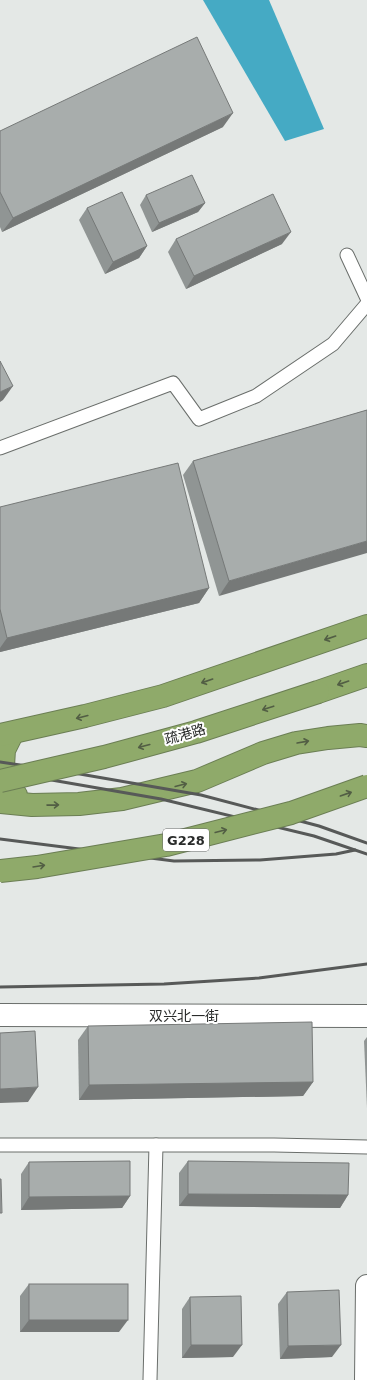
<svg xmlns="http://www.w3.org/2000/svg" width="367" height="1380" viewBox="0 0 367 1380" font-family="'DejaVu Sans','Noto Sans SC',sans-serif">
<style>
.water{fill:#45aac4}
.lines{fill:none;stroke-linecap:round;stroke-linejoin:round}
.lane-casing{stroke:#6a6e6b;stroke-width:15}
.street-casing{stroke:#6a6e6b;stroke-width:24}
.highway-casing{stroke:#6b7e54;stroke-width:24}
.lane{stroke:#fff;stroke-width:13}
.street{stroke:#fff;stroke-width:22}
.highway{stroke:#8faa6a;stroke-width:22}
.rail{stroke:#575958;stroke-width:3}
.highway-bridge-casing{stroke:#6b7e54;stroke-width:24;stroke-linecap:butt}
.highway-bridge{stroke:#8faa6a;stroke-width:22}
.wall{fill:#909594}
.shaded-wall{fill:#767978}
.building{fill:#a8adac;stroke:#767978}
.oneway{stroke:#525e44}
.labels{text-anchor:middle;stroke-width:4;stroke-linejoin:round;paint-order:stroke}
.shield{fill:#fff;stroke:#696b6a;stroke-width:1}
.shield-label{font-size:13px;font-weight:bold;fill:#292b2a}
.street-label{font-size:14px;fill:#292b2a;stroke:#fff}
</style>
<rect width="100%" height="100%" fill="#e4e8e6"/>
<polygon class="water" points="203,0 269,0 324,129 285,141"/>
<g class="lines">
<defs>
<g id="lane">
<polyline points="347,255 367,298"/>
<polyline points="0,448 173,383 199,419 256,396 333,344 367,304"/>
<polyline points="0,1145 274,1145 367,1147"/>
<polyline points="150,1380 156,1145"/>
</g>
<g id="street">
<polyline points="0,1015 367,1016"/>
<polyline points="366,1380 367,1286"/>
</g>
<g id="highway">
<polyline points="318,692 367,675"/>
<polyline points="12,734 4,750 3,766 7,784 16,795"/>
<polyline points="0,735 85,716 163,696 367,626"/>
<polyline points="0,802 32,805 79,804 122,799 197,781 263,753 296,743 328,738 360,735 367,736"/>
</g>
</defs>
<use href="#lane" class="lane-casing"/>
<use href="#street" class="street-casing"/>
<use href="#highway" class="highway-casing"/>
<use href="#lane" class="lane"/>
<use href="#street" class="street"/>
<use href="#highway" class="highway"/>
<g class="rail">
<polyline points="0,762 74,773 201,795 319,826 367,843"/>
<polyline points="0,772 40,778 161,799 314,836 367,854"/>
<polyline points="0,839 174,861 260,860 336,854 355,850"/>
<polyline points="0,987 164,984 259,978 367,964"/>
</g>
<defs>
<g id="highway-bridge">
<polyline points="0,781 104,757 196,732 318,692"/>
<polyline points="0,871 37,867 166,845 291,813 367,786"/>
</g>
</defs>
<use href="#highway-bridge" class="highway-bridge-casing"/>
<use href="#highway-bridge" class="highway-bridge"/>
</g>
<g class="wall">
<polygon points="223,127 2,232 0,227 0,131"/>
<polygon points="146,195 205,203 198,212 152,232 140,205"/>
<polygon points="87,208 147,246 139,258 105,274 79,220"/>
<polygon points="176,239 282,244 186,289 168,252"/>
<polygon points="367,410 219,596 183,475 193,461"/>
<polygon points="0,507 209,588 199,603 0,652"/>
<polygon points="88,1026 313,1082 303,1096 79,1100 78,1040"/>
<polygon points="367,1037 367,1108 364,1041"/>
<polygon points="188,1161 348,1195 340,1208 179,1206 179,1173"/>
<polygon points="29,1162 130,1196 122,1208 21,1210 21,1174"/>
<polygon points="29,1284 119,1332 20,1332 20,1296"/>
<polygon points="287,1292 332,1357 280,1359 278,1304"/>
<polygon points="190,1297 233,1357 182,1358 182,1309"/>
</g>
<g class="shaded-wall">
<polygon points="233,113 223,127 2,232 13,218"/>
<polygon points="205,203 198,212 152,232 159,223"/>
<polygon points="291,232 282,244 186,289 194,276"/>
<polygon points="147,246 139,258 105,274 113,262"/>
<polygon points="13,386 3,400 0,402 0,392"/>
<polygon points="367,541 367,553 219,596 229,581"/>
<polygon points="209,588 199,603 0,652 0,648 7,638"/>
<polygon points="313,1082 303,1096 79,1100 89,1085"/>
<polygon points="38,1087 28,1102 0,1103 0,1089"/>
<polygon points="188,1194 348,1195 340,1208 179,1206"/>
<polygon points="130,1196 122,1208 21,1210 29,1197"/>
<polygon points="29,1320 128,1320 119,1332 20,1332"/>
<polygon points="191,1345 242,1345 233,1357 182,1358"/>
<polygon points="341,1345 332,1357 280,1359 288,1346"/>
</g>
<g class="building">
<polygon points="197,37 233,113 13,218 0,192 0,131"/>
<polygon points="192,175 205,203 159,223 146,195"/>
<polygon points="122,192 147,246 113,262 87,208"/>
<polygon points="273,194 291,232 194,276 176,239"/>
<polygon points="0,361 13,386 0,392"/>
<polygon points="367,410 367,541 229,581 193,461"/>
<polygon points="178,463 209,588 7,638 0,609 0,507"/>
<polygon points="312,1022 313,1082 89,1085 88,1026"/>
<polygon points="35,1031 38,1087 0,1089 0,1033"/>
<polygon points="130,1161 130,1196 29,1197 29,1162"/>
<polygon points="188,1161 349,1163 348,1195 188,1194"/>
<polygon points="0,1179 1,1179 2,1213 0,1213"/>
<rect x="29" y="1284" width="99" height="36"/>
<polygon points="339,1290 341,1345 288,1346 287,1292"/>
<polygon points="241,1296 242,1345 191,1345 190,1297"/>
</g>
<defs><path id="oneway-shaft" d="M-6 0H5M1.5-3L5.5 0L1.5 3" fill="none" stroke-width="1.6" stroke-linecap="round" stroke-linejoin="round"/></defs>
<g class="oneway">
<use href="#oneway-shaft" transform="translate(330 638) rotate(161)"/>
<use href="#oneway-shaft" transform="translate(207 681) rotate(161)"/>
<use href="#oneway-shaft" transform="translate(343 683) rotate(161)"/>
<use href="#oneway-shaft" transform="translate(268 708) rotate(162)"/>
<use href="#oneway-shaft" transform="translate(82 717) rotate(166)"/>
<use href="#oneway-shaft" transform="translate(303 742) rotate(-10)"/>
<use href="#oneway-shaft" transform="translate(144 746) rotate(165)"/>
<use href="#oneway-shaft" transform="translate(181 785) rotate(-14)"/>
<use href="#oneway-shaft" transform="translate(346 794) rotate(-19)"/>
<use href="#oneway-shaft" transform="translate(53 805) rotate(-1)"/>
<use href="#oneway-shaft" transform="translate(221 831) rotate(-14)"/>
<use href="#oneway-shaft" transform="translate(39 866) rotate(-9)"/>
</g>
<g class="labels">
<rect class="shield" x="163" y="829" width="46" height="22" rx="3"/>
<g class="shield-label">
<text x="186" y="845">G228</text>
</g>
<g class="street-label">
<text transform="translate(185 734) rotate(-16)" y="5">疏港路</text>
<text x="184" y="1021">双兴北一街</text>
</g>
</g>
</svg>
